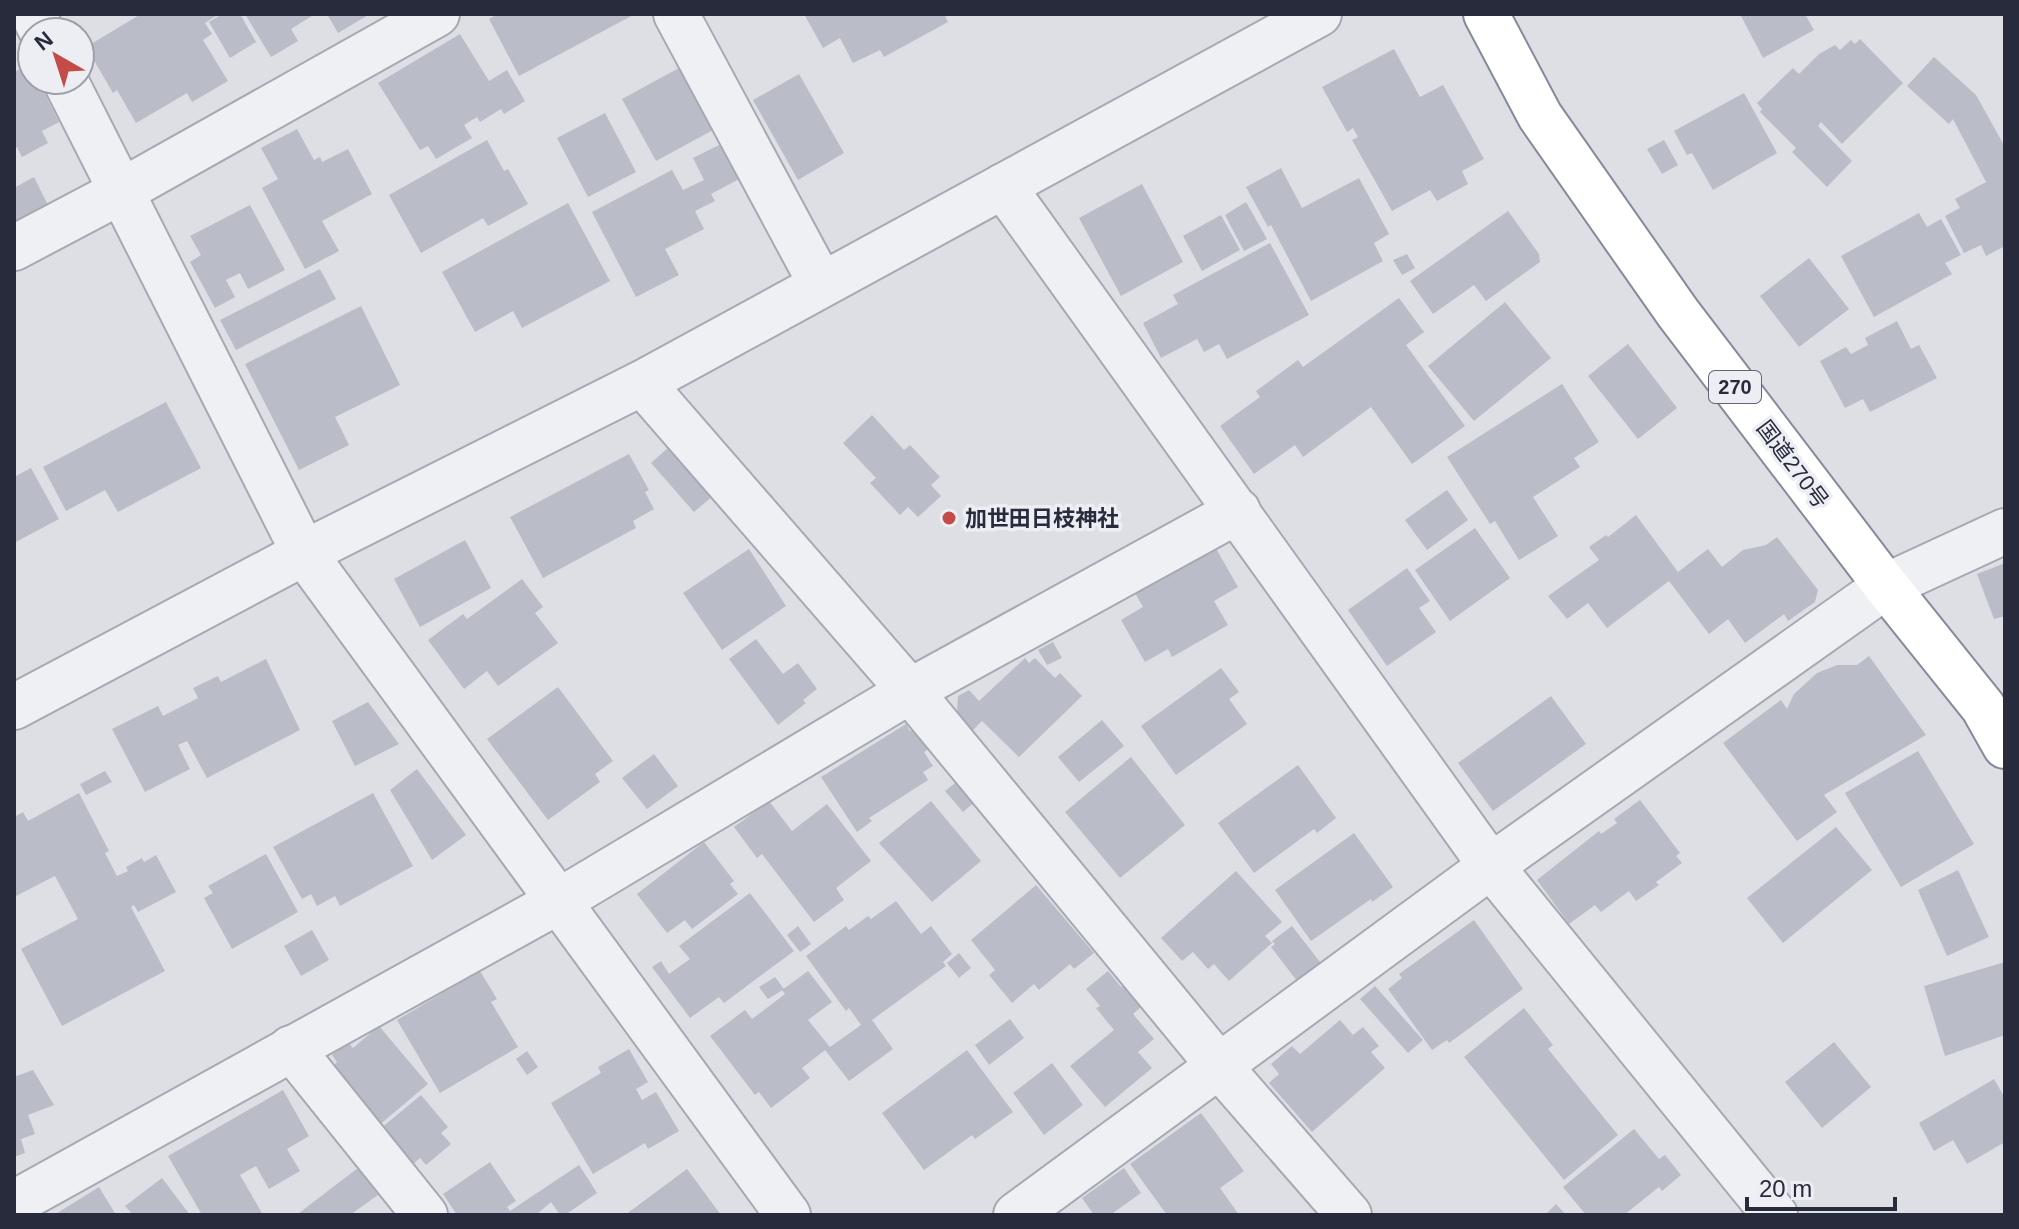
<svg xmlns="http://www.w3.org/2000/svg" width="2019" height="1229" viewBox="0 0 2019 1229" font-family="Arial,'Noto Sans JP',sans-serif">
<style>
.building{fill:#babdc8}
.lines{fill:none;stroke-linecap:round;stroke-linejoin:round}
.minor-casing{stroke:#a6a9b2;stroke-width:48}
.tertiary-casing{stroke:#a6a9b2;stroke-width:48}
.trunk-casing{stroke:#858a9b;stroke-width:48}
.minor{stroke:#eff0f4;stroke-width:44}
.tertiary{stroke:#eff0f4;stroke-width:44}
.trunk{stroke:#fff;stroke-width:44}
.poi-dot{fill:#c34c49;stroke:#eceef3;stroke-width:3}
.labels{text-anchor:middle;stroke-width:7;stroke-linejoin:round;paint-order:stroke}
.shield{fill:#eceef3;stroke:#626672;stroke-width:2}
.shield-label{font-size:20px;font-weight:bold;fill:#272b3b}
.street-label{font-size:22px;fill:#272b3b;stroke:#eceef3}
.poi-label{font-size:22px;font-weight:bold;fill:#272b3b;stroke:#eceef3;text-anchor:start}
</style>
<rect width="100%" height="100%" fill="#dddfe5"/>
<g class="building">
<polygon points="141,14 219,14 205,23 212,34 203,40 228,81 192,102 187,93 136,123 117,90 113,93 86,47"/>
<polygon points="222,14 240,14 256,42 230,58 209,22"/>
<polygon points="245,14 315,14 291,29 298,41 271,57"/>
<polygon points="327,14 370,14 338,33"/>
<polygon points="498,14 635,14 519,76 489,19"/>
<polygon points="804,14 944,14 948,22 884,57 880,50 853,63 840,38 823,48"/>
<polygon points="1740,14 1805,14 1814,30 1763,58"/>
<polygon points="460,34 489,81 507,70 525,101 504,114 501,109 480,122 477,117 464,125 472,138 436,159 428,146 420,150 378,83"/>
<polygon points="1860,39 1903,83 1842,144 1821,122 1818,126 1852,161 1827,187 1792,152 1796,148 1760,112 1762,109 1757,103 1793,68 1799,74 1819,54 1835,45 1840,50 1851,40 1855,44"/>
<polygon points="1394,49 1420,97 1443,85 1484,159 1462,171 1468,184 1437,201 1430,190 1392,211 1352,140 1358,137 1353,128 1347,132 1322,87"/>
<polygon points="1934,57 1976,95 2005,147 2005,246 1986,256 1981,245 1964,253 1945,216 1960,208 1955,199 1986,182 1953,119 1949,124 1907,86"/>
<polygon points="30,64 32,80 38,80 59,122 42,131 48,143 22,157 17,147 14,149 14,72"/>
<polygon points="679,68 713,130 656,161 622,99"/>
<polygon points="799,74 844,153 798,180 753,100"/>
<polygon points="1744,93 1777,153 1713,190 1692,153 1687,155 1674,131"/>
<polygon points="605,113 636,172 588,197 557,138"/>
<polygon points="297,129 314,160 320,157 322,162 348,149 372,194 322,221 339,251 305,269 262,188 278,179 261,148"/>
<polygon points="487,140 504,171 508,169 528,204 488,226 483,218 421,253 389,195"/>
<polygon points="1664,140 1678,165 1662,174 1647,149"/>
<polygon points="725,142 743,177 711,194 715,201 695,211 704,229 665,249 679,275 636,297 592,212 672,170 683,190 704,180 693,158"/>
<polygon points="1281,168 1302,208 1359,178 1389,234 1374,243 1383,261 1311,301 1271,225 1268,227 1246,187"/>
<polygon points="34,177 50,209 14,227 14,188"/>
<polygon points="1142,184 1183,262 1121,296 1079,218"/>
<polygon points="1246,202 1267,239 1244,251 1225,215"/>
<polygon points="568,203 610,281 522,328 513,311 475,332 442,272"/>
<polygon points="250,205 285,270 248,289 240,273 226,280 235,297 215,308 190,262 201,255 190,236"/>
<polygon points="1508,211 1539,254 1540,262 1486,301 1474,285 1433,314 1410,281"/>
<polygon points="1919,213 1927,227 1941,219 1961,255 1945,263 1952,274 1874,317 1841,256"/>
<polygon points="1221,215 1240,250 1202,271 1183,236"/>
<polygon points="1270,243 1309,315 1227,359 1219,344 1204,352 1197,339 1161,358 1143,323 1178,304 1173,295"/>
<polygon points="1407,254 1415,268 1402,275 1393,260"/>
<polygon points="1809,258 1849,309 1799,347 1760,296"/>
<polygon points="320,269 336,299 236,350 220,320"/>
<polygon points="1399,298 1424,332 1406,345 1465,426 1412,464 1371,407 1303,457 1295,445 1254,474 1220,426 1260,397 1256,391 1298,360 1303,367"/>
<polygon points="1505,302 1551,358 1474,421 1428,366"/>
<polygon points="361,306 400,385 335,417 349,445 299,470 245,364"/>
<polygon points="1897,321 1911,349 1919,345 1937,378 1870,412 1863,399 1845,408 1820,361 1846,347 1851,354 1868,345 1865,338"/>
<polygon points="1628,344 1677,408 1638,439 1588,376"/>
<polygon points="1562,384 1599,442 1574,458 1580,467 1533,497 1558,536 1519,560 1495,521 1490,524 1447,457"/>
<polygon points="166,402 201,468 118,512 105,490 66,511 43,467"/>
<polygon points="872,415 904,450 910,445 940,477 931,485 941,496 918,517 908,507 900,515 870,483 876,478 843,443"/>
<polygon points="670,446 714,495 694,512 651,463"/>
<polygon points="629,454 649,490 645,492 654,509 633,521 636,528 543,578 510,517"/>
<polygon points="31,468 59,519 14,543 14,477"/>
<polygon points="1447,490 1468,520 1427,550 1405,520"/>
<polygon points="1636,515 1678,572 1708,549 1722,567 1743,550 1766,545 1777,537 1818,590 1815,602 1788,621 1784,614 1745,643 1728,619 1709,634 1669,581 1607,628 1588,603 1567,619 1548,596 1599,560 1589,547 1606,535 1608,537"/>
<polygon points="1475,528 1510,578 1450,621 1415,570"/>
<polygon points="465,540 491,588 420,627 394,579"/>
<polygon points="1214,545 1238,587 1214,601 1228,625 1172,657 1168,649 1145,662 1121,620 1143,607 1134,591"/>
<polygon points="749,549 786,606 722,650 683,593"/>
<polygon points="2005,563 2005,616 1994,619 1977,574"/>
<polygon points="1407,568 1430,601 1419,608 1436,632 1387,666 1348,610"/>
<polygon points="522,579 543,607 535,613 558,643 498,686 487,671 464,689 428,640 463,614 467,619"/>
<polygon points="756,639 783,674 798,663 817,689 803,700 806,703 778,725 729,659"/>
<polygon points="1053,642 1062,658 1047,665 1038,650"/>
<polygon points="1869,656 1926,735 1824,795 1837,812 1797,841 1723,743 1781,700 1787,709 1794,694 1817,673 1837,665 1857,665"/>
<polygon points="1025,658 1029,663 1035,658 1055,678 1060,673 1082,696 1019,757 982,721 972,731 957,712 958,696 969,690 979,701"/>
<polygon points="266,659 300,730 207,778 187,741 178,745 190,769 145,792 112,729 158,706 163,716 198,698 193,688 218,676 221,682"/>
<polygon points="1221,668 1239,692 1229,699 1247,724 1176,775 1141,726"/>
<polygon points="558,687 613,761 595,774 600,782 548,820 487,739"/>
<polygon points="1551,696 1586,744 1493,811 1458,763"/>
<polygon points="368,702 399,744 355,766 332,721"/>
<polygon points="1102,720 1124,746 1079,782 1058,757"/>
<polygon points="906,724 910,731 917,727 930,748 924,752 933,766 923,772 928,780 869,818 872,821 857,832 821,777"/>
<polygon points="1918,751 1974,844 1901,887 1845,793"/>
<polygon points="654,754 678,786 647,809 622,778"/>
<polygon points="1131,757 1185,825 1120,878 1065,812"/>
<polygon points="1298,765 1336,818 1317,833 1314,829 1254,873 1218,823"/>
<polygon points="417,769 466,835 432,860 390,790"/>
<polygon points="105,771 112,782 86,795 80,784"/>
<polygon points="959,780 976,801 963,812 945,791"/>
<polygon points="79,793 109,851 105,853 117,876 128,871 126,867 142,858 144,862 156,855 176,892 138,912 134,905 131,907 165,971 62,1026 21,949 78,919 55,876 14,897 14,817 23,812 28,821"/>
<polygon points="373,793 413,866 340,906 335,896 317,906 311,894 302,899 273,847"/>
<polygon points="1640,800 1680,853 1676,856 1682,863 1656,882 1659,885 1636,901 1629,891 1601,912 1595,905 1569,924 1537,880 1599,831 1601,834 1617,823 1614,819"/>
<polygon points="769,801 792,831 827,804 871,861 836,888 844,900 814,922 762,854 757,858 734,827"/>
<polygon points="931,801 981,861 932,902 879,843"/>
<polygon points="1836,827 1872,870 1783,943 1747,898"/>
<polygon points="1354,833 1393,887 1372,902 1371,899 1311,941 1275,890"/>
<polygon points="704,842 734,881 730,884 738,894 692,929 685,920 667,933 637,894"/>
<polygon points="266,854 298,912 232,949 204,898 213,893 208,886"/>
<polygon points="1958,870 1989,937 1947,956 1918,890"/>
<polygon points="1236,871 1282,922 1265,936 1272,943 1229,981 1214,964 1208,969 1193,952 1182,961 1161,938"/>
<polygon points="1036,885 1094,953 1074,969 1070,964 1039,990 1034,984 1012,1003 989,975 995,970 971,940"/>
<polygon points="750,893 794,951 724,1003 719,997 690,1018 652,967 661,961 669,974 690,959 679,946"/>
<polygon points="896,901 921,934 931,926 952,954 943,962 946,966 872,1020 893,1049 849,1081 825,1050 802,1068 810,1078 771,1108 759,1092 755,1095 710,1036 745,1010 752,1019 785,994 782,990 808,971 832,1002 808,1020 830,1047 861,1025 849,1008 846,1011 806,956 846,926 849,930 868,916 871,919"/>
<polygon points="1474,920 1523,989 1449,1043 1447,1040 1432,1050 1388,989 1402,978 1399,974"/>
<polygon points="798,926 811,944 800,952 787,935"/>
<polygon points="1292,926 1320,962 1297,981 1271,947 1275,944 1272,941"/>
<polygon points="312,930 329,960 301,976 284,946"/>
<polygon points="959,953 971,968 959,978 947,963"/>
<polygon points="2005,962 2005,1035 1945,1056 1924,986"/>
<polygon points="480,971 497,999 491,1002 518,1047 440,1093 397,1020"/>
<polygon points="1108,971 1121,987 1126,984 1143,1005 1133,1014 1154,1039 1138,1052 1152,1068 1105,1107 1070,1066 1114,1030 1096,1008 1100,1006 1086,989"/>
<polygon points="775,977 784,989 768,999 759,987"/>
<polygon points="1375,986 1423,1040 1408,1053 1360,999"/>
<polygon points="1524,1008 1553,1045 1548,1049 1618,1135 1564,1180 1464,1057"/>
<polygon points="1010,1019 1024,1038 989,1065 975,1045"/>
<polygon points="1340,1020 1353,1035 1363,1027 1379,1046 1371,1052 1385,1068 1312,1132 1269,1083 1279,1074 1271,1064 1292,1046 1300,1054"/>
<polygon points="379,1026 428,1084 378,1126 330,1069 337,1062 332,1055 348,1042 353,1048"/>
<polygon points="1834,1042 1871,1087 1822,1128 1785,1082"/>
<polygon points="629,1049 648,1082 636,1089 642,1100 656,1092 679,1131 648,1149 645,1143 593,1174 551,1103 601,1073 598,1067"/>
<polygon points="967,1050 1013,1112 975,1139 972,1135 924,1170 882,1113"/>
<polygon points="527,1051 538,1067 527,1075 516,1059"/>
<polygon points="1052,1063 1083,1105 1044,1135 1013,1093"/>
<polygon points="33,1070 54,1105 28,1115 35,1134 21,1139 25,1153 14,1157 14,1077"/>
<polygon points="1994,1079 2005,1098 2005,1142 1967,1164 1953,1140 1934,1151 1919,1123"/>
<polygon points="283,1090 309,1136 287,1149 300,1171 269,1189 256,1166 240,1175 263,1215 202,1215 168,1156"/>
<polygon points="421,1095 448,1127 441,1133 451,1144 426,1165 420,1158 411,1166 380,1129"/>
<polygon points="1201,1113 1244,1171 1220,1188 1239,1215 1167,1215 1130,1164"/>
<polygon points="1634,1129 1659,1159 1665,1155 1681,1175 1662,1191 1659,1187 1624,1215 1586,1215 1563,1187"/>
<polygon points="490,1162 516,1201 507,1207 510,1211 579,1165 597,1193 565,1215 560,1215 551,1202 536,1215 457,1215 443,1194"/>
<polygon points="358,1168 378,1195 350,1215 300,1215 299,1213"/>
<polygon points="1124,1168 1141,1193 1110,1215 1094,1215 1082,1198"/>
<polygon points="687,1169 721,1215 625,1215"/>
<polygon points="162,1178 190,1215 133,1215 125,1206"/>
<polygon points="99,1187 116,1215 54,1215"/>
<polygon points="1556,1204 1566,1215 1545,1215"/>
</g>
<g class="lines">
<defs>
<g id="minor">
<polyline points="33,14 42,32"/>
<polyline points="676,14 821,284"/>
<polyline points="65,80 304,553"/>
<polyline points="1003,186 1491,866 1775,1215"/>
<polyline points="14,248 120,192 437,14"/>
<polyline points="642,383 910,691 1220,1067 1349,1215"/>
<polyline points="291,1048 425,1215"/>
<polyline points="14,1203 559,901 910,691 1238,511"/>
<polyline points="1016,1215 1491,866 1886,586 2005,531"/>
</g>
<g id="tertiary">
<polyline points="304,553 788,1215"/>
<polyline points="14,707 304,553 642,383 1319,14"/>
</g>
<polyline id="trunk" points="1486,14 1540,116 1678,313 1886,586 1983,707 2005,746"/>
</defs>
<use href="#minor" class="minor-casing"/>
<use href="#tertiary" class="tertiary-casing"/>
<use href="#trunk" class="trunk-casing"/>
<use href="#minor" class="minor"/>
<use href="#tertiary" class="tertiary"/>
<use href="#trunk" class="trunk"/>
</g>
<circle class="poi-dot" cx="949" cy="518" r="8"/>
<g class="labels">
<rect class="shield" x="1709" y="371" width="52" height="32" rx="6"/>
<g class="shield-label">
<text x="1735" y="394">270</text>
</g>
<g class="street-label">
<text transform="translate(1793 464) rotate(53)" y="8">国道270号</text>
</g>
<g class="poi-label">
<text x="965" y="526">加世田日枝神社</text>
</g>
</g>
<rect width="2019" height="1229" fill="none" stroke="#272b3b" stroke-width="32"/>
<g transform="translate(56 56) rotate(321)"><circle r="38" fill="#eceef3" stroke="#9da0a9" stroke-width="2"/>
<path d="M0-6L14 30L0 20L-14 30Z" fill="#c34c49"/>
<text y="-12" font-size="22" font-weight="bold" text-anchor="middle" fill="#272b3b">N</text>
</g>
<path d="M1747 1197v12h148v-12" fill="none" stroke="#272b3b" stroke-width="4"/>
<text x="1759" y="1197" font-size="24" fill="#272b3b" stroke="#eceef3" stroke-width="6" paint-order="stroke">20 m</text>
</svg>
